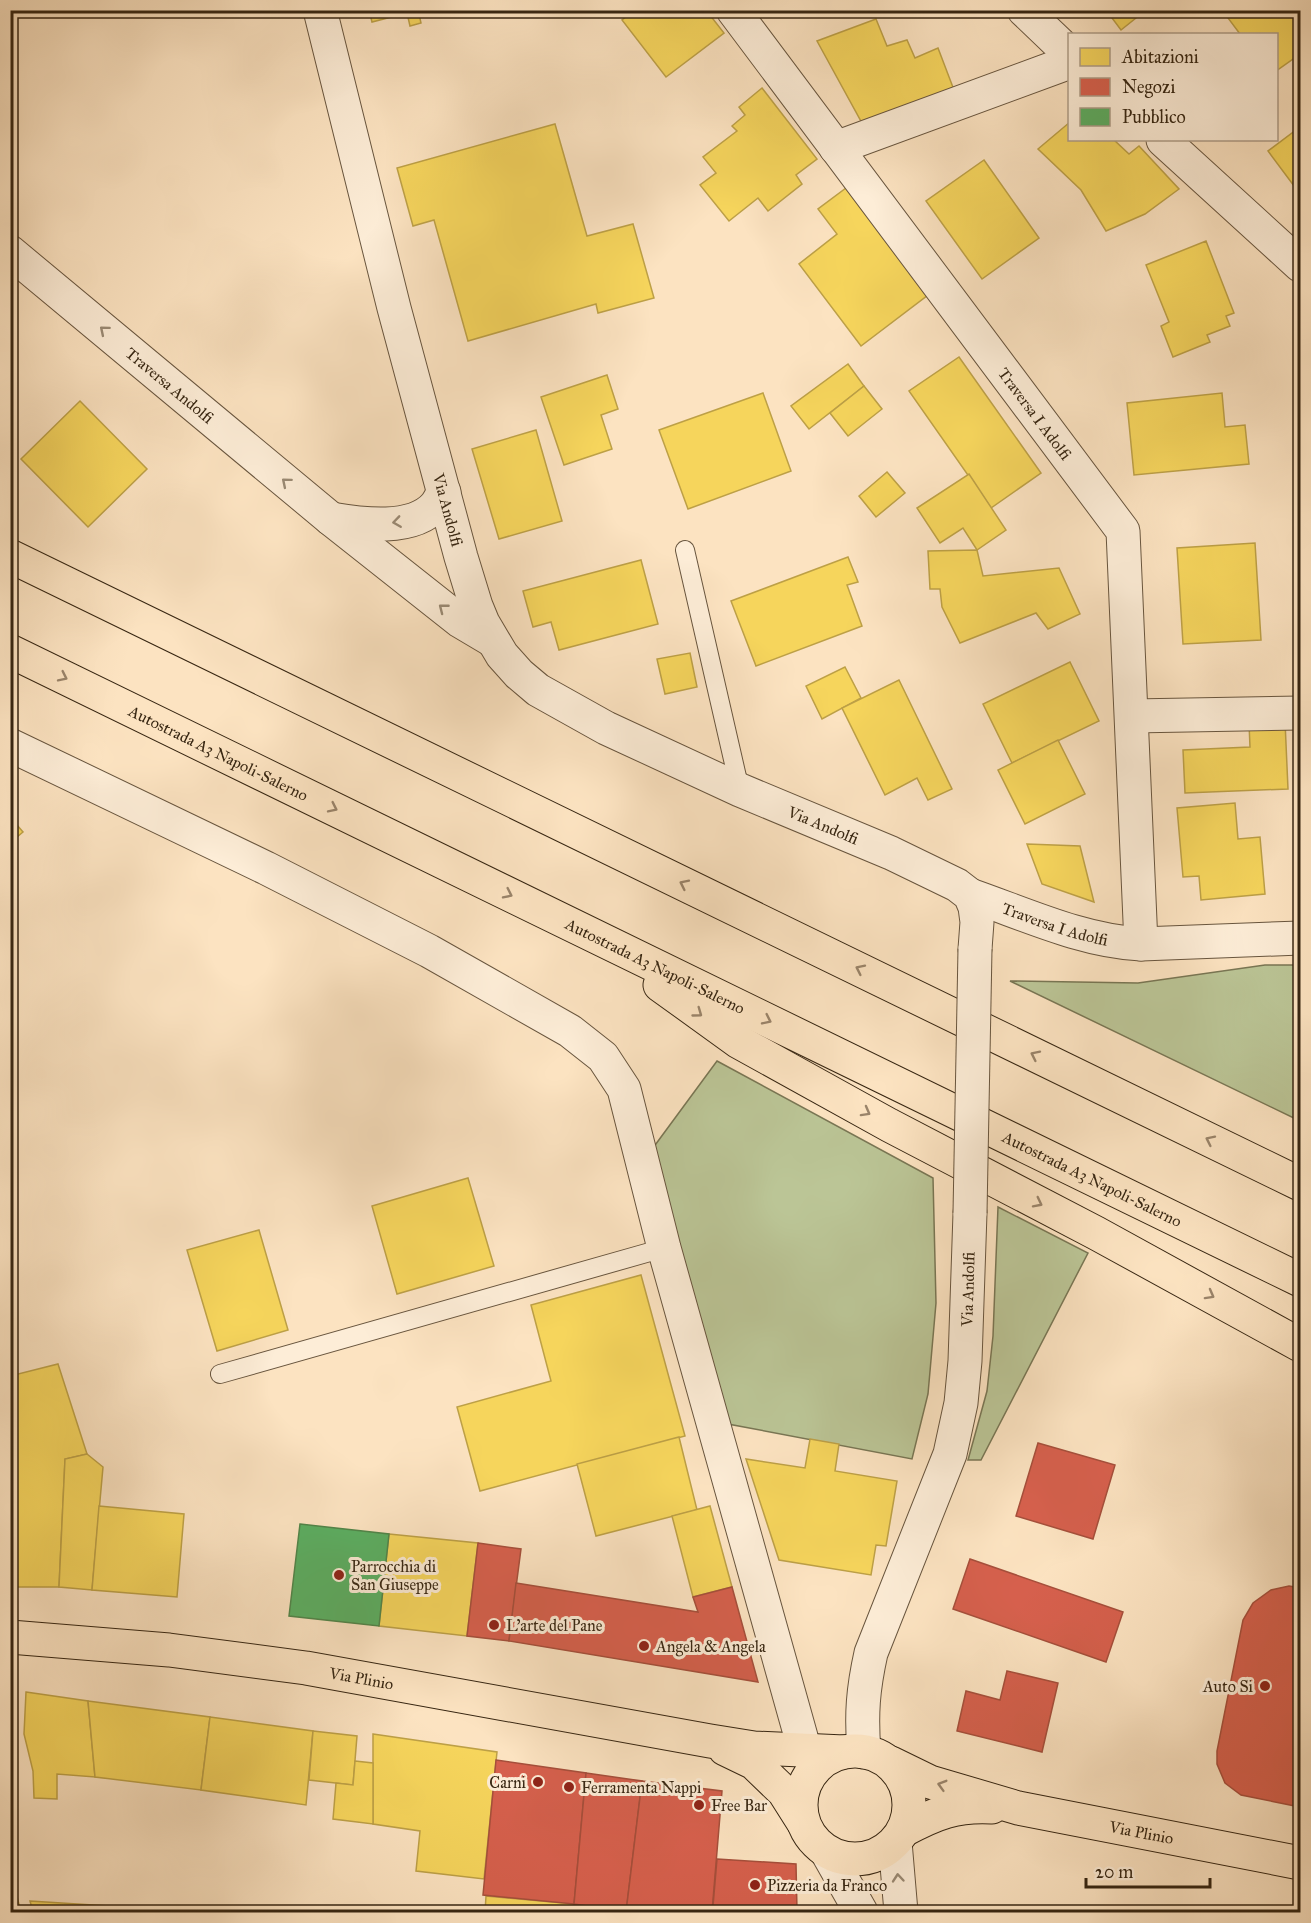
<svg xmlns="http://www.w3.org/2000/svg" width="1311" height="1923" viewBox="0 0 1311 1923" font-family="'IM FELL Great Primer',serif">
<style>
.green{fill:#bbc596;stroke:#797654;stroke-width:1.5}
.homes{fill:#f6d55c;stroke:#bda046;stroke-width:1.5}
.shops{fill:#d6604d;stroke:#a64f3b;stroke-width:1.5}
.public{fill:#5aae61;stroke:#508549;stroke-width:1.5}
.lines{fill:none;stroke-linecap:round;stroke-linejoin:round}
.service-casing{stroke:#68553e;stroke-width:20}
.minor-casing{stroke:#68553e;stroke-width:35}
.tertiary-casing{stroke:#68553e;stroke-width:35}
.primary-casing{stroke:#372612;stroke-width:35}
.motorway-casing{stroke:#372612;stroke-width:35}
.service{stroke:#fdedd7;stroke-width:18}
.minor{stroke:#fdedd7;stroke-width:33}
.tertiary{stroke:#fdedd7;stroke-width:33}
.primary{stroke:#fce3c1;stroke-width:33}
.motorway{stroke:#fce3c1;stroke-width:33}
.tertiary-bridge-casing{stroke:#68553e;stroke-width:35;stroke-linecap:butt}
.tertiary-bridge{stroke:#fdedd7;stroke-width:33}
.oneway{stroke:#9a8a74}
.oneway2{stroke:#9a846a}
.poi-dot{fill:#8f2418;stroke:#fdedd7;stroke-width:2}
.labels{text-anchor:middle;stroke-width:6;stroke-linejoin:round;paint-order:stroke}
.street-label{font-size:16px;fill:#372612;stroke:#fdedd7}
.poi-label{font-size:16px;fill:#372612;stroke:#fdedd7;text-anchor:start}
</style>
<rect width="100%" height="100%" fill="#fce3c1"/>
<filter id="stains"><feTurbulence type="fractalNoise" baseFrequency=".00333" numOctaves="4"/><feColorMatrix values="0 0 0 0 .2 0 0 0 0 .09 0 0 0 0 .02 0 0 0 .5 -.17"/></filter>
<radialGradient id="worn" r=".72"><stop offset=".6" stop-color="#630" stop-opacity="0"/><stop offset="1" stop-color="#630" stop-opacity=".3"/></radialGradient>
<g class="green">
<polygon points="1265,965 1300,965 1300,1121 1010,981 1138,983"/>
<polygon points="717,1061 933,1178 936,1303 928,1394 912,1459 728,1424 650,1152"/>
<polygon points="998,1207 1088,1253 981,1460 968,1460 987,1391 993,1336"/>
</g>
<g class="homes">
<polygon points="369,10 418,10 421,23 410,26 407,13 372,22"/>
<polygon points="635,10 706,10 724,33 666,77 622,20"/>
<polygon points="1106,10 1146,10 1121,30"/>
<polygon points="1239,10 1288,10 1300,28 1300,54 1276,71 1276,34 1240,34 1228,18"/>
<polygon points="876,19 887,46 907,40 915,58 938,48 954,90 862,123 817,41"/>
<polygon points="762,88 817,159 796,175 802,184 768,211 758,198 729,221 700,185 716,173 703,157 737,131 732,126 745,115 739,107"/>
<polygon points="1070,122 1070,140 1114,140 1129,154 1139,146 1179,189 1145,214 1106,231 1081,190 1038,149"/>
<polygon points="555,124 587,236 633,224 654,298 598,313 596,304 468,341 434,220 413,226 397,168"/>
<polygon points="1300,127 1300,194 1268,151"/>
<polygon points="984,160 1039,238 982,279 926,201"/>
<polygon points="846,188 928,295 861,346 799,264 837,234 818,209"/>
<polygon points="1206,241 1234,313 1226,316 1230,326 1207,335 1210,342 1173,357 1161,326 1169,322 1146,265"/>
<polygon points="959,357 1041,473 991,508 909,391"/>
<polygon points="848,364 864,386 809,429 791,406"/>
<polygon points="607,375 618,409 601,415 612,449 564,465 541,397"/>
<polygon points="864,386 882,409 848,436 830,413"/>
<polygon points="763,393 791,471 688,509 659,430"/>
<polygon points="1222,393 1225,427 1245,425 1249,464 1134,475 1127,403"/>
<polygon points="80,401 147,469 88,527 21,459"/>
<polygon points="536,430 562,521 499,539 472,449"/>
<polygon points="887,472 905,493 876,517 859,496"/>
<polygon points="969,474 1006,530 977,550 963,528 940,543 917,508"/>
<polygon points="1255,543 1261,640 1183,644 1177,548"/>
<polygon points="977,550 983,576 1059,568 1080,614 1048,629 1036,613 960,643 942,607 940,589 930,589 928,551"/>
<polygon points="848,557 858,582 847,585 862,626 756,666 731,601"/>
<polygon points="641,560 658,624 559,650 551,622 533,627 523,591"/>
<polygon points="690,653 697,687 665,694 657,659"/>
<polygon points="1070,662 1099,721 1012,763 983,704"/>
<polygon points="845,667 861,698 822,719 806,686"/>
<polygon points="899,680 952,789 928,800 917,778 885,795 842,708"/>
<polygon points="1285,721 1288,789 1185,793 1183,750 1250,747 1249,723"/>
<polygon points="1058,740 1085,794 1025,824 998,770"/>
<polygon points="1235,803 1238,839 1260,837 1265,894 1201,900 1199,876 1183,877 1177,808"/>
<polygon points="10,817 23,832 10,843"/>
<polygon points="1027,844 1080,846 1094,902 1042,884"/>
<polygon points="468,1178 494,1266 397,1294 372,1206"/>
<polygon points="259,1230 288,1330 217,1351 187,1250"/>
<polygon points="641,1275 685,1436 480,1491 457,1407 551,1381 531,1305"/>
<polygon points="58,1364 87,1454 65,1459 59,1587 15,1587 15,1472 10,1472 10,1376"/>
<polygon points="679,1437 697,1510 596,1536 577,1464"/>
<polygon points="810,1439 839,1444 835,1471 897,1481 886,1546 876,1545 871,1575 779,1560 746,1459 805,1468"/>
<polygon points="87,1454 103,1467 92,1590 59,1587 65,1459"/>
<polygon points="99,1506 184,1514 177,1597 92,1590"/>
<polygon points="710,1506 732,1587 693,1597 672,1516"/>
<polygon points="389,1534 478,1543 467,1636 379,1626"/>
<rect x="10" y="1544" width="5" height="43"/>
<polygon points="26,1692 88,1701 95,1777 57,1774 57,1799 34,1798 33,1771 24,1734"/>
<polygon points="88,1701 210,1717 201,1790 95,1777"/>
<polygon points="210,1717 313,1731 306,1805 201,1790"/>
<polygon points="313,1731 357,1736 353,1785 309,1780"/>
<polygon points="373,1734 497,1752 484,1879 416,1871 420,1831 373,1824"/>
<polygon points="355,1761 373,1763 373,1824 333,1819 336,1783 353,1785"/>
<polygon points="10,1870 21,1912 10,1912"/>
<polygon points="486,1896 574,1904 574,1912 485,1912"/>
<polygon points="30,1901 124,1907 124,1912 33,1912"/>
</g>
<g class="shops">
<polygon points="1038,1443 1115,1465 1093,1539 1016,1516"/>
<polygon points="478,1543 521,1549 509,1641 467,1636"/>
<polygon points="970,1559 1123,1612 1106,1662 953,1609"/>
<polygon points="516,1583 698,1612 693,1597 732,1587 758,1682 509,1641"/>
<polygon points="1289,1586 1300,1588 1300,1807 1241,1795 1225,1783 1217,1764 1217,1751 1243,1620 1253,1603 1271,1590"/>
<polygon points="1007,1671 1058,1683 1042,1752 957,1731 966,1691 1000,1700"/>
<polygon points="496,1760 586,1773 574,1904 483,1895"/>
<polygon points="586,1773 642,1781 626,1912 574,1904"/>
<polygon points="642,1781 722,1791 712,1912 626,1912"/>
<polygon points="717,1859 796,1864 797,1911 713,1906"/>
</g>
<polygon class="public" points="300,1524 389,1534 379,1626 289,1616"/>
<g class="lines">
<defs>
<g id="service">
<polyline points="685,550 740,790"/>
<polyline points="220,1374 664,1248"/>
</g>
<g id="minor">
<path id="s1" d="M733 10 1123 531 1141 944"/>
<polyline points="1024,10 1070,54"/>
<polyline points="1163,140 1300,265"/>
<polyline points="836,148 1070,62"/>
<polyline points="1132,716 1300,713"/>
<polyline points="10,745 266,868 429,951 570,1031 603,1057 624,1089 664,1248 805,1751"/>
<path id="s2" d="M970 895C1025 914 1082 941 1141 944L1300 938"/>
</g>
<g id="tertiary">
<path id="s3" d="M320 10 394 308 461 557 476 606 483 623 502 655 519 674 538 690 606 728 740 790 891 853 957 885 970 895 975 907 977 922 975 949"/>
<path id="s4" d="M10 252 331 519 460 621 492 640"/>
<path d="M331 519C361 524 413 532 436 505 439 501 441 496 444 492"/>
<path id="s5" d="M864 1752C861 1714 863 1689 871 1653L950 1454 961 1403 965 1361 970 1213"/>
<polyline points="895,1842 901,1912"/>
<polyline points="827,1852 861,1912"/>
</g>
<g id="primary">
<path id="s6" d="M10 1637 169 1650 306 1668 710 1741 754 1748 844 1752"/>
<polyline points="725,1749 754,1763 784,1792 803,1822"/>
<circle cx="855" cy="1805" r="54"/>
<path id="s7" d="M891 1763 930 1782 1018 1808 1300 1863"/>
<path d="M904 1830C936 1813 956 1805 992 1807"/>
</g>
<g id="motorway">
<polyline points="10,556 1300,1184"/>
<path id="s8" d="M10 651 1300 1280"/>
<polyline points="660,985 739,1042 889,1125 1096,1233 1300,1345"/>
</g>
</defs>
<use href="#service" class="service-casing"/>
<use href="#minor" class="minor-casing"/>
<use href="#tertiary" class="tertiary-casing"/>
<use href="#primary" class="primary-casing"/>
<use href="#motorway" class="motorway-casing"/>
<use href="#service" class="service"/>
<use href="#minor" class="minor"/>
<use href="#tertiary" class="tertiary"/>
<use href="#primary" class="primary"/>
<use href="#motorway" class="motorway"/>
<defs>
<polyline id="tertiary-bridge" points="970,1213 975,949"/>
</defs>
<use href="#tertiary-bridge" class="tertiary-bridge-casing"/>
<use href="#tertiary-bridge" class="tertiary-bridge"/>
</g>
<defs><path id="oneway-chevron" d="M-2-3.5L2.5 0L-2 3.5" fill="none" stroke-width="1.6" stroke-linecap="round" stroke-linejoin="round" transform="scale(1.5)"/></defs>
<g class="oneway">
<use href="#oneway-chevron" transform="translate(104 330) rotate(-140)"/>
<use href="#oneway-chevron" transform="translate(286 482) rotate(-140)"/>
<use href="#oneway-chevron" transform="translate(397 522) rotate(172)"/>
<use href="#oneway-chevron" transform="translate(443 608) rotate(-142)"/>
<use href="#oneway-chevron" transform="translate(898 1878) rotate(-95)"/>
</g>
<g class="oneway2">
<use href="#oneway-chevron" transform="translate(63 677) rotate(26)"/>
<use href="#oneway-chevron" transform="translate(333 808) rotate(26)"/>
<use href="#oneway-chevron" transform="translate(684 884) rotate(-154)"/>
<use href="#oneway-chevron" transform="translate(508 894) rotate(26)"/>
<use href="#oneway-chevron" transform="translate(860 969) rotate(-154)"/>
<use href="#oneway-chevron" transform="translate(698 1013) rotate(36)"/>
<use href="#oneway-chevron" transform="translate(767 1020) rotate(26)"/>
<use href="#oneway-chevron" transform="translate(1035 1055) rotate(-154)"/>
<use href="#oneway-chevron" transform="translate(866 1112) rotate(29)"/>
<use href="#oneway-chevron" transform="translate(1210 1140) rotate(-154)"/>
<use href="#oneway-chevron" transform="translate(1038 1203) rotate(27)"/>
<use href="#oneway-chevron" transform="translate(1210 1295) rotate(29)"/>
<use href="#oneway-chevron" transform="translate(942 1785) rotate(-164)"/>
</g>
<g class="poi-dot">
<circle cx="339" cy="1575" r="6"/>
<circle cx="494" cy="1625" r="6"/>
<circle cx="644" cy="1646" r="6"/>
<circle cx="1265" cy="1686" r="6"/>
<circle cx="538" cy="1782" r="6"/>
<circle cx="569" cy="1787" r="6"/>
<circle cx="699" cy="1805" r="6"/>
<circle cx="755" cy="1885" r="6"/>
</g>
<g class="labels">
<g class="street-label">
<text dy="6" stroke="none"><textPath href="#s4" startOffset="208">Traversa Andolfi</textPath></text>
<text dy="6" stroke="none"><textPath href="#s1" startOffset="504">Traversa I Adolfi</textPath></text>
<text dy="6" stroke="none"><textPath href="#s3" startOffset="516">Via Andolfi</textPath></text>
<text dy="6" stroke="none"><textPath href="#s8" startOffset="232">Autostrada A3 Napoli-Salerno</textPath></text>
<text dy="6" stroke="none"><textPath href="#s3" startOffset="1038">Via Andolfi</textPath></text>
<text dy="6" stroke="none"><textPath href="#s2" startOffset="90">Traversa I Adolfi</textPath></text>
<text dy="6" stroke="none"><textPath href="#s8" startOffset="718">Autostrada A3 Napoli-Salerno</textPath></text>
<text dy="6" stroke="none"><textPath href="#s8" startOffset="1204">Autostrada A3 Napoli-Salerno</textPath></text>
<text dy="6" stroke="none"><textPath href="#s5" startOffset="480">Via Andolfi</textPath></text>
<text dy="6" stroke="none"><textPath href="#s6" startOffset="354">Via Plinio</textPath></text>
<text dy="6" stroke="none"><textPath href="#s7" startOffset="261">Via Plinio</textPath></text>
</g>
<g class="poi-label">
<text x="351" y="1572">Parrocchia di<tspan x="351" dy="18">San Giuseppe</tspan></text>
<text x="506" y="1631">L'arte del Pane</text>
<text x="656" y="1652">Angela &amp; Angela</text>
<text x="1253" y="1692" text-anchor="end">Auto Si</text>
<text x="526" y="1788" text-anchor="end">Carni</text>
<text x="581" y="1793">Ferramenta Nappi</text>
<text x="711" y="1811">Free Bar</text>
<text x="767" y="1891">Pizzeria da Franco</text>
</g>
</g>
<rect width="1311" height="1923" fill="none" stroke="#fce3c1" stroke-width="36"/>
<rect x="12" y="12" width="1287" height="1899" fill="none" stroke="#372612" stroke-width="3"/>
<rect x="18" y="18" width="1275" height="1887" fill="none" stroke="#372612" stroke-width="1.5"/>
<rect x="1068" y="33" width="210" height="108" fill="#fdedd7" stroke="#ae9d88" stroke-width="1.5"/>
<rect x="1080" y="48" width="30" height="18" fill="#f6d55c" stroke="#ae9d88" stroke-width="1.5"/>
<text x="1122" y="63" font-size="18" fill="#372612">Abitazioni</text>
<rect x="1080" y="78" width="30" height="18" fill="#d6604d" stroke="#ae9d88" stroke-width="1.5"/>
<text x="1122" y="93" font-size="18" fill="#372612">Negozi</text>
<rect x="1080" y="108" width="30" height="18" fill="#5aae61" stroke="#ae9d88" stroke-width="1.5"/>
<text x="1122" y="123" font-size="18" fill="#372612">Pubblico</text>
<path d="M1086 1878v9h124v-9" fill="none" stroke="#372612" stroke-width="3"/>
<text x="1095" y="1878" font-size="18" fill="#372612" stroke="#fdedd7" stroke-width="4.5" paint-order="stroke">20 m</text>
<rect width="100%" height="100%" filter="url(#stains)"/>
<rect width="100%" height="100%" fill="url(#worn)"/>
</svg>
